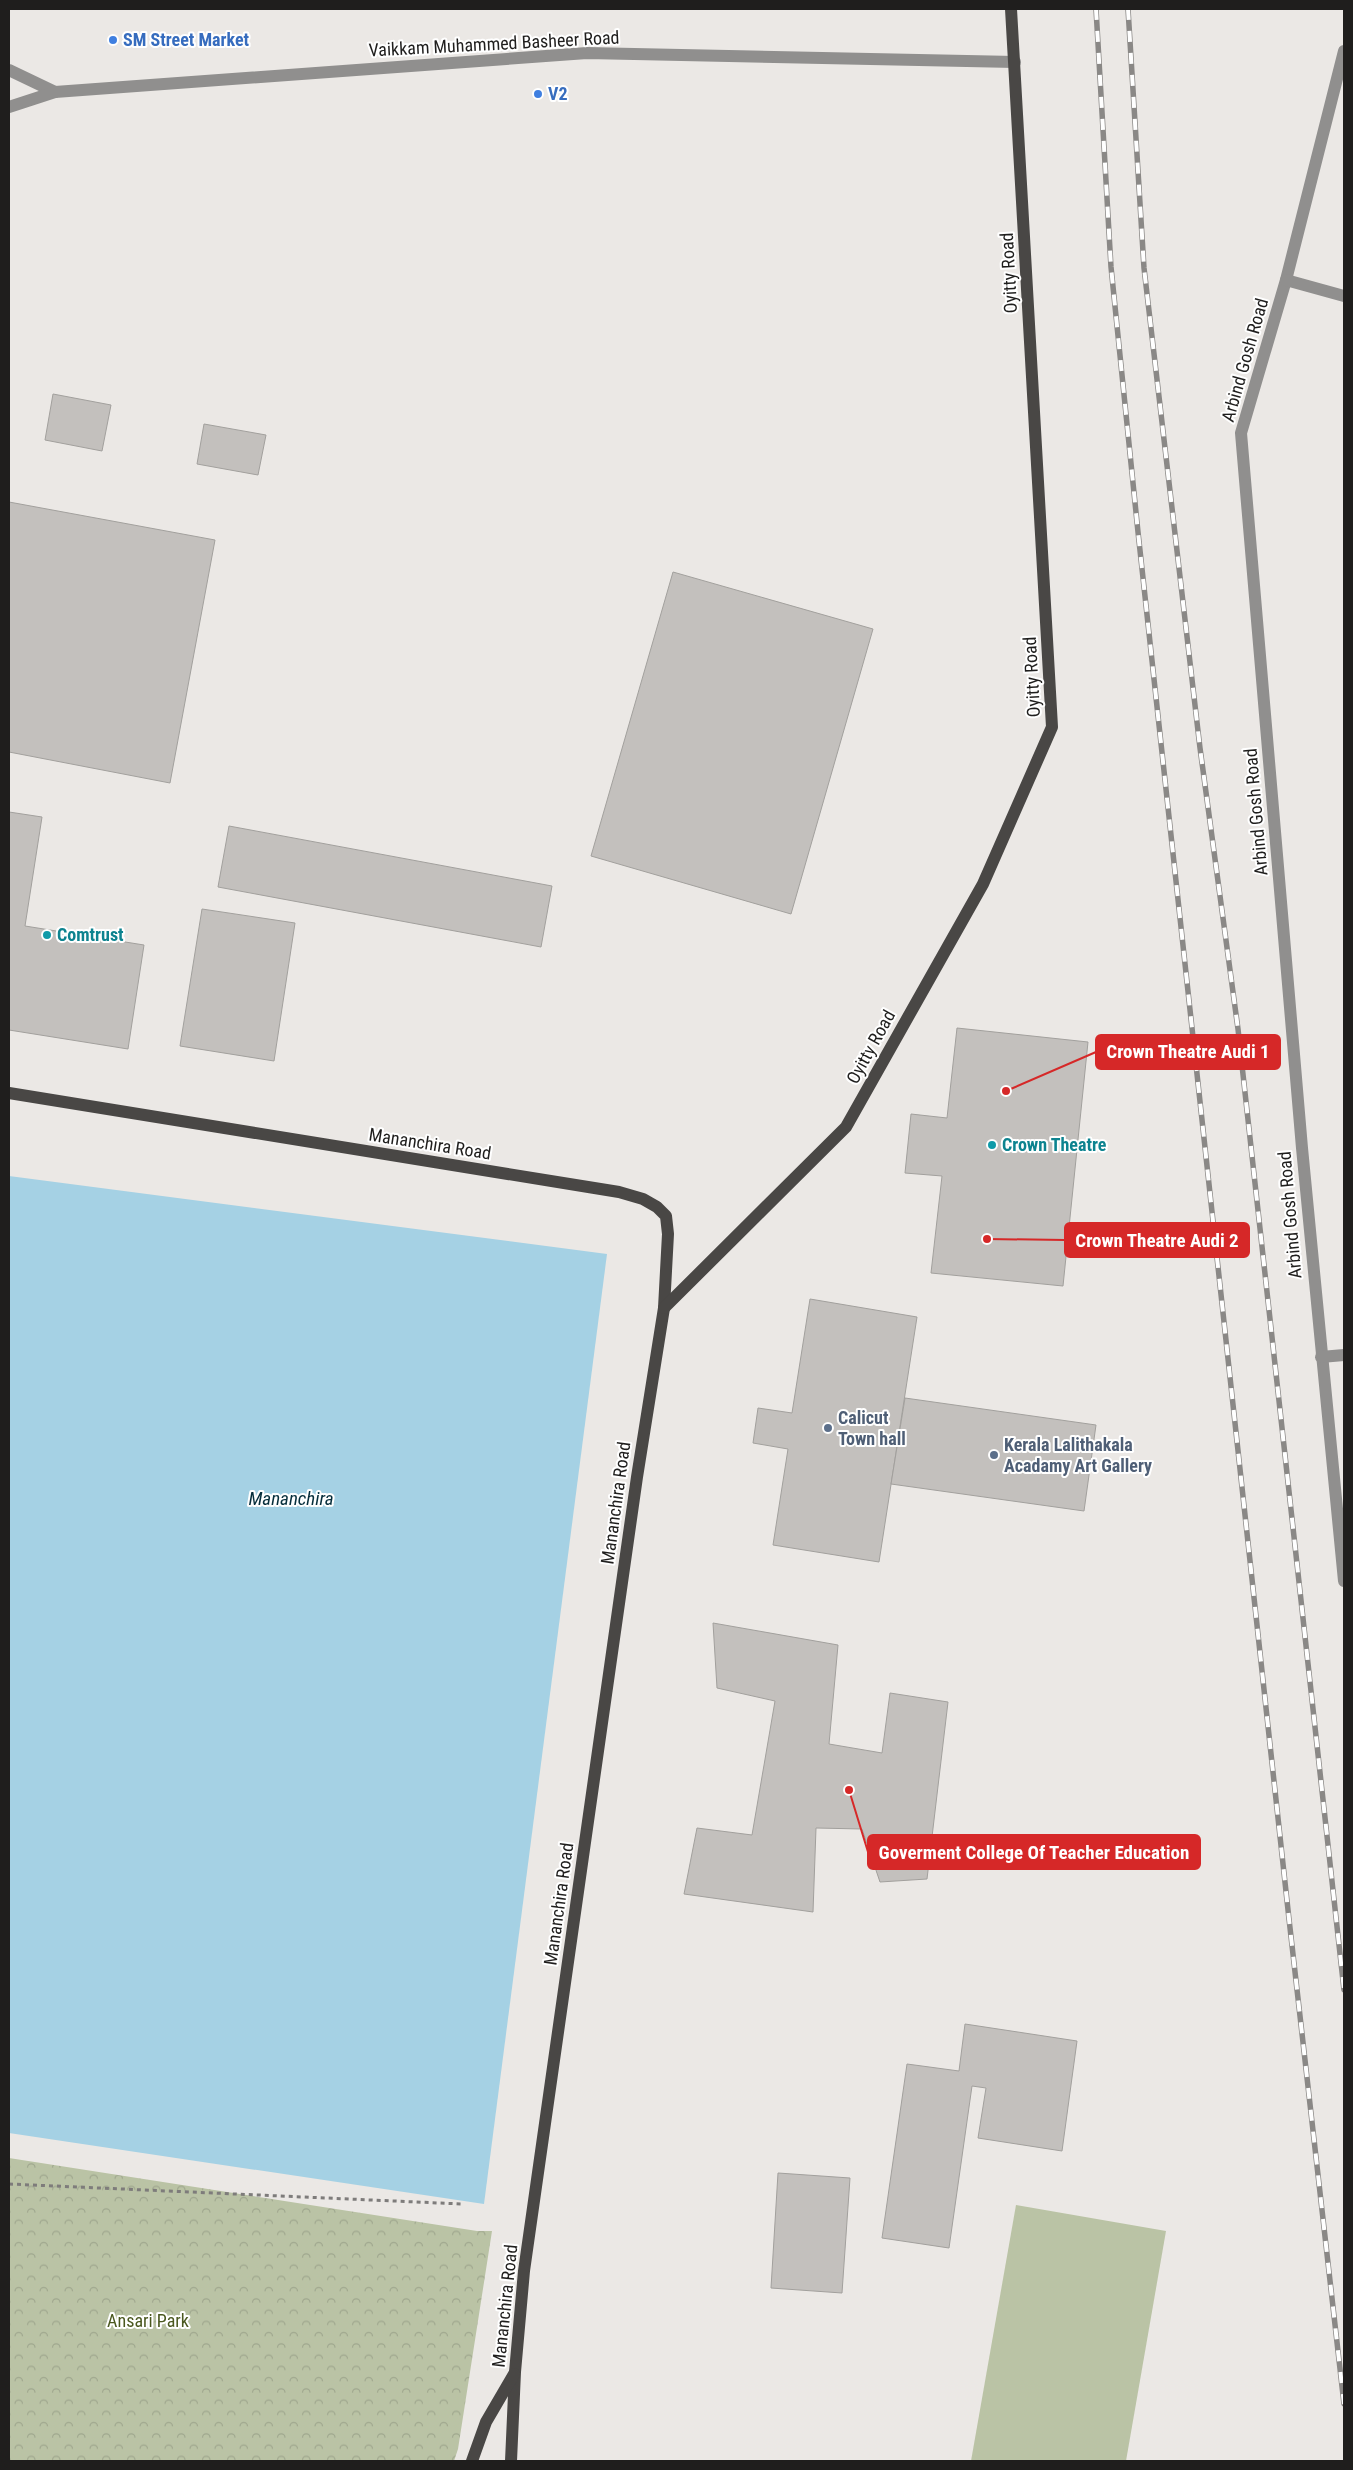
<svg xmlns="http://www.w3.org/2000/svg" width="1353" height="2470" viewBox="0 0 1353 2470" font-family="'Roboto Condensed',sans-serif">
<style>
.park{fill:url(#park-crowns)}
.pitch{fill:#bac3a5}
.water{fill:#a5d1e4}
.building{fill:#c3c0bd;stroke:#a2a09d}
.lines{fill:none;stroke-linecap:round;stroke-linejoin:round}
.path{stroke:#7e7c7b;stroke-width:3;stroke-dasharray:4 4;stroke-linecap:butt}
.minor{stroke:#908f8e;stroke-width:12}
.major{stroke:#494745;stroke-width:12}
.rail-casing{stroke:#8a8886;stroke-width:5.5}
.rail{stroke:#fff;stroke-width:4;stroke-dasharray:11;stroke-linecap:butt}
.shop-dot{fill:#3f7fe0;stroke:#fff;stroke-width:2}
.culture-dot{fill:#0f9aa8;stroke:#fff;stroke-width:2}
.service-dot{fill:#5c6f8a;stroke:#fff;stroke-width:2}
.labels{text-anchor:middle;stroke-width:4;stroke-linejoin:round;paint-order:stroke}
.shop-label{font-size:18px;font-weight:bold;fill:#366cbe;stroke:#fff;text-anchor:start}
.street-label{font-size:18px;fill:#1f1e1d;stroke:#fff}
.culture-label{font-size:18px;font-weight:bold;fill:#0d838f;stroke:#fff;text-anchor:start}
.service-label{font-size:18px;font-weight:bold;fill:#4e5e75;stroke:#fff;text-anchor:start}
.park-label{font-size:18px;fill:#4a581f;stroke:#fff}
.water-label{font-size:19px;font-style:italic;fill:#062e3c;stroke:#fff}
.leader{fill:none;stroke:#d62828;stroke-width:2}
.callout-dot{fill:#d62828;stroke:#fff;stroke-width:2}
.callout{fill:#d62828;stroke:#d62828;stroke-width:2}
.callout-label{font-size:19px;text-anchor:middle;font-weight:bold;fill:#fff}
</style>
<defs>
<pattern id="park-crowns" width="20" height="18" patternUnits="userSpaceOnUse" patternTransform="scale(1.25)"><rect width="20" height="18" fill="#bac3a5"/><path d="M2 6a3 3 0 1 1 6 0M12 15a3 3 0 1 1 6 0" fill="none" stroke="#9fa78e"/></pattern>
</defs>
<rect width="100%" height="100%" fill="#ebe8e5"/>
<polygon class="park" points="9,2158 477,2231 492,2231 458,2449 454,2461 9,2461"/>
<polygon class="pitch" points="1016,2205 1166,2231 1126,2461 971,2461"/>
<polygon class="water" points="9,1176 607,1254 484,2204 9,2133"/>
<g class="building">
<polygon points="53,394 111,405 102,451 45,440"/>
<polygon points="204,424 266,435 258,475 197,464"/>
<polygon points="9,502 215,540 170,783 9,752"/>
<polygon points="673,572 873,629 791,914 591,856"/>
<polygon points="9,812 42,817 25,926 144,945 128,1049 9,1030"/>
<polygon points="229,826 552,886 541,947 218,887"/>
<polygon points="202,909 295,923 274,1061 180,1046"/>
<polygon points="957,1028 1088,1042 1063,1286 931,1273 942,1176 905,1173 911,1114 947,1118"/>
<polygon points="810,1299 917,1317 879,1562 773,1545 788,1449 753,1443 758,1408 792,1413"/>
<polygon points="905,1398 1096,1425 1084,1511 891,1484"/>
<polygon points="713,1623 838,1645 829,1744 882,1753 890,1693 948,1702 927,1879 880,1882 862,1829 816,1828 813,1912 684,1894 697,1828 752,1835 775,1701 717,1688"/>
<polygon points="965,2024 1077,2041 1062,2151 978,2138 986,2088 972,2086 949,2248 882,2238 907,2064 959,2071"/>
<polygon points="778,2173 850,2178 842,2293 771,2288"/>
</g>
<g class="lines">
<polyline class="path" points="9,2184 462,2204"/>
<g class="minor">
<polyline points="1344,51 1286,280 1241,433 1302,1148 1344,1581"/>
<polyline points="9,70 55,92"/>
<polyline points="9,107 55,92 587,53 1015,62"/>
<polyline points="1286,280 1344,296"/>
<polyline points="1321,1357 1344,1355"/>
</g>
<g class="major">
<polyline points="9,1093 619,1192 643,1199 657,1207 666,1216 668,1234 664,1308 637,1477 524,2271 515,2372 511,2461"/>
<polyline points="664,1308 846,1127 983,884 1052,727 1011,9"/>
<polyline points="472,2461 486,2422 514,2374"/>
</g>
<defs>
<g id="rail">
<polyline points="1096,9 1111,267 1138,532 1289,1919 1344,2404"/>
<polyline points="1128,9 1144,268 1200,748 1238,1029 1344,1990"/>
</g>
</defs>
<use href="#rail" class="rail-casing"/>
<use href="#rail" class="rail"/>
</g>
<g class="shop-dot">
<circle cx="113" cy="40" r="5"/>
<circle cx="538" cy="94" r="5"/>
</g>
<g class="culture-dot">
<circle cx="47" cy="935" r="5"/>
<circle cx="992" cy="1145" r="5"/>
</g>
<g class="service-dot">
<circle cx="828" cy="1428" r="5"/>
<circle cx="994" cy="1455" r="5"/>
</g>
<g class="labels">
<g class="shop-label">
<text x="123" y="46">SM Street Market</text>
<text x="548" y="100">V2</text>
</g>
<g class="street-label">
<text transform="translate(494 44) rotate(-3)" y="6">Vaikkam Muhammed Basheer Road</text>
<text transform="translate(1009 273) rotate(-93)" y="6">Oyitty Road</text>
<text transform="translate(1245 360) rotate(-74)" y="6">Arbind Gosh Road</text>
<text transform="translate(1032 677) rotate(-93)" y="6">Oyitty Road</text>
<text transform="translate(1256 812) rotate(-95)" y="6">Arbind Gosh Road</text>
<text transform="translate(871 1047) rotate(-61)" y="6">Oyitty Road</text>
<text transform="translate(430 1144) rotate(9)" y="6">Mananchira Road</text>
<text transform="translate(1290 1215) rotate(-95)" y="6">Arbind Gosh Road</text>
<text transform="translate(616 1503) rotate(-82)" y="6">Mananchira Road</text>
<text transform="translate(559 1904) rotate(-82)" y="6">Mananchira Road</text>
<text transform="translate(505 2306) rotate(-84)" y="6">Mananchira Road</text>
</g>
<g class="culture-label">
<text x="57" y="941">Comtrust</text>
<text x="1002" y="1151">Crown Theatre</text>
</g>
<g class="service-label">
<text x="838" y="1424">Calicut<tspan x="838" dy="21">Town hall</tspan></text>
<text x="1004" y="1451">Kerala Lalithakala<tspan x="1004" dy="21">Acadamy Art Gallery</tspan></text>
</g>
<g class="park-label">
<text x="148" y="2327">Ansari Park</text>
</g>
<g class="water-label">
<text x="291" y="1505">Mananchira</text>
</g>
</g>
<path class="leader" d="M1006 1091L1096 1052M987 1239L1065 1240M849 1790L868 1852"/>
<g class="callout-dot">
<circle cx="1006" cy="1091" r="5"/>
<circle cx="987" cy="1239" r="5"/>
<circle cx="849" cy="1790" r="5"/>
</g>
<g class="callout">
<rect x="1096" y="1035" width="184" height="34" rx="5"/>
<rect x="1065" y="1223" width="184" height="34" rx="5"/>
<rect x="868" y="1835" width="332" height="34" rx="5"/>
</g>
<g class="callout-label">
<text x="1188" y="1058">Crown Theatre Audi 1</text>
<text x="1157" y="1247">Crown Theatre Audi 2</text>
<text x="1034" y="1859">Goverment College Of Teacher Education</text>
</g>
<rect width="1353" height="2470" fill="none" stroke="#1f1e1d" stroke-width="20"/>
</svg>
